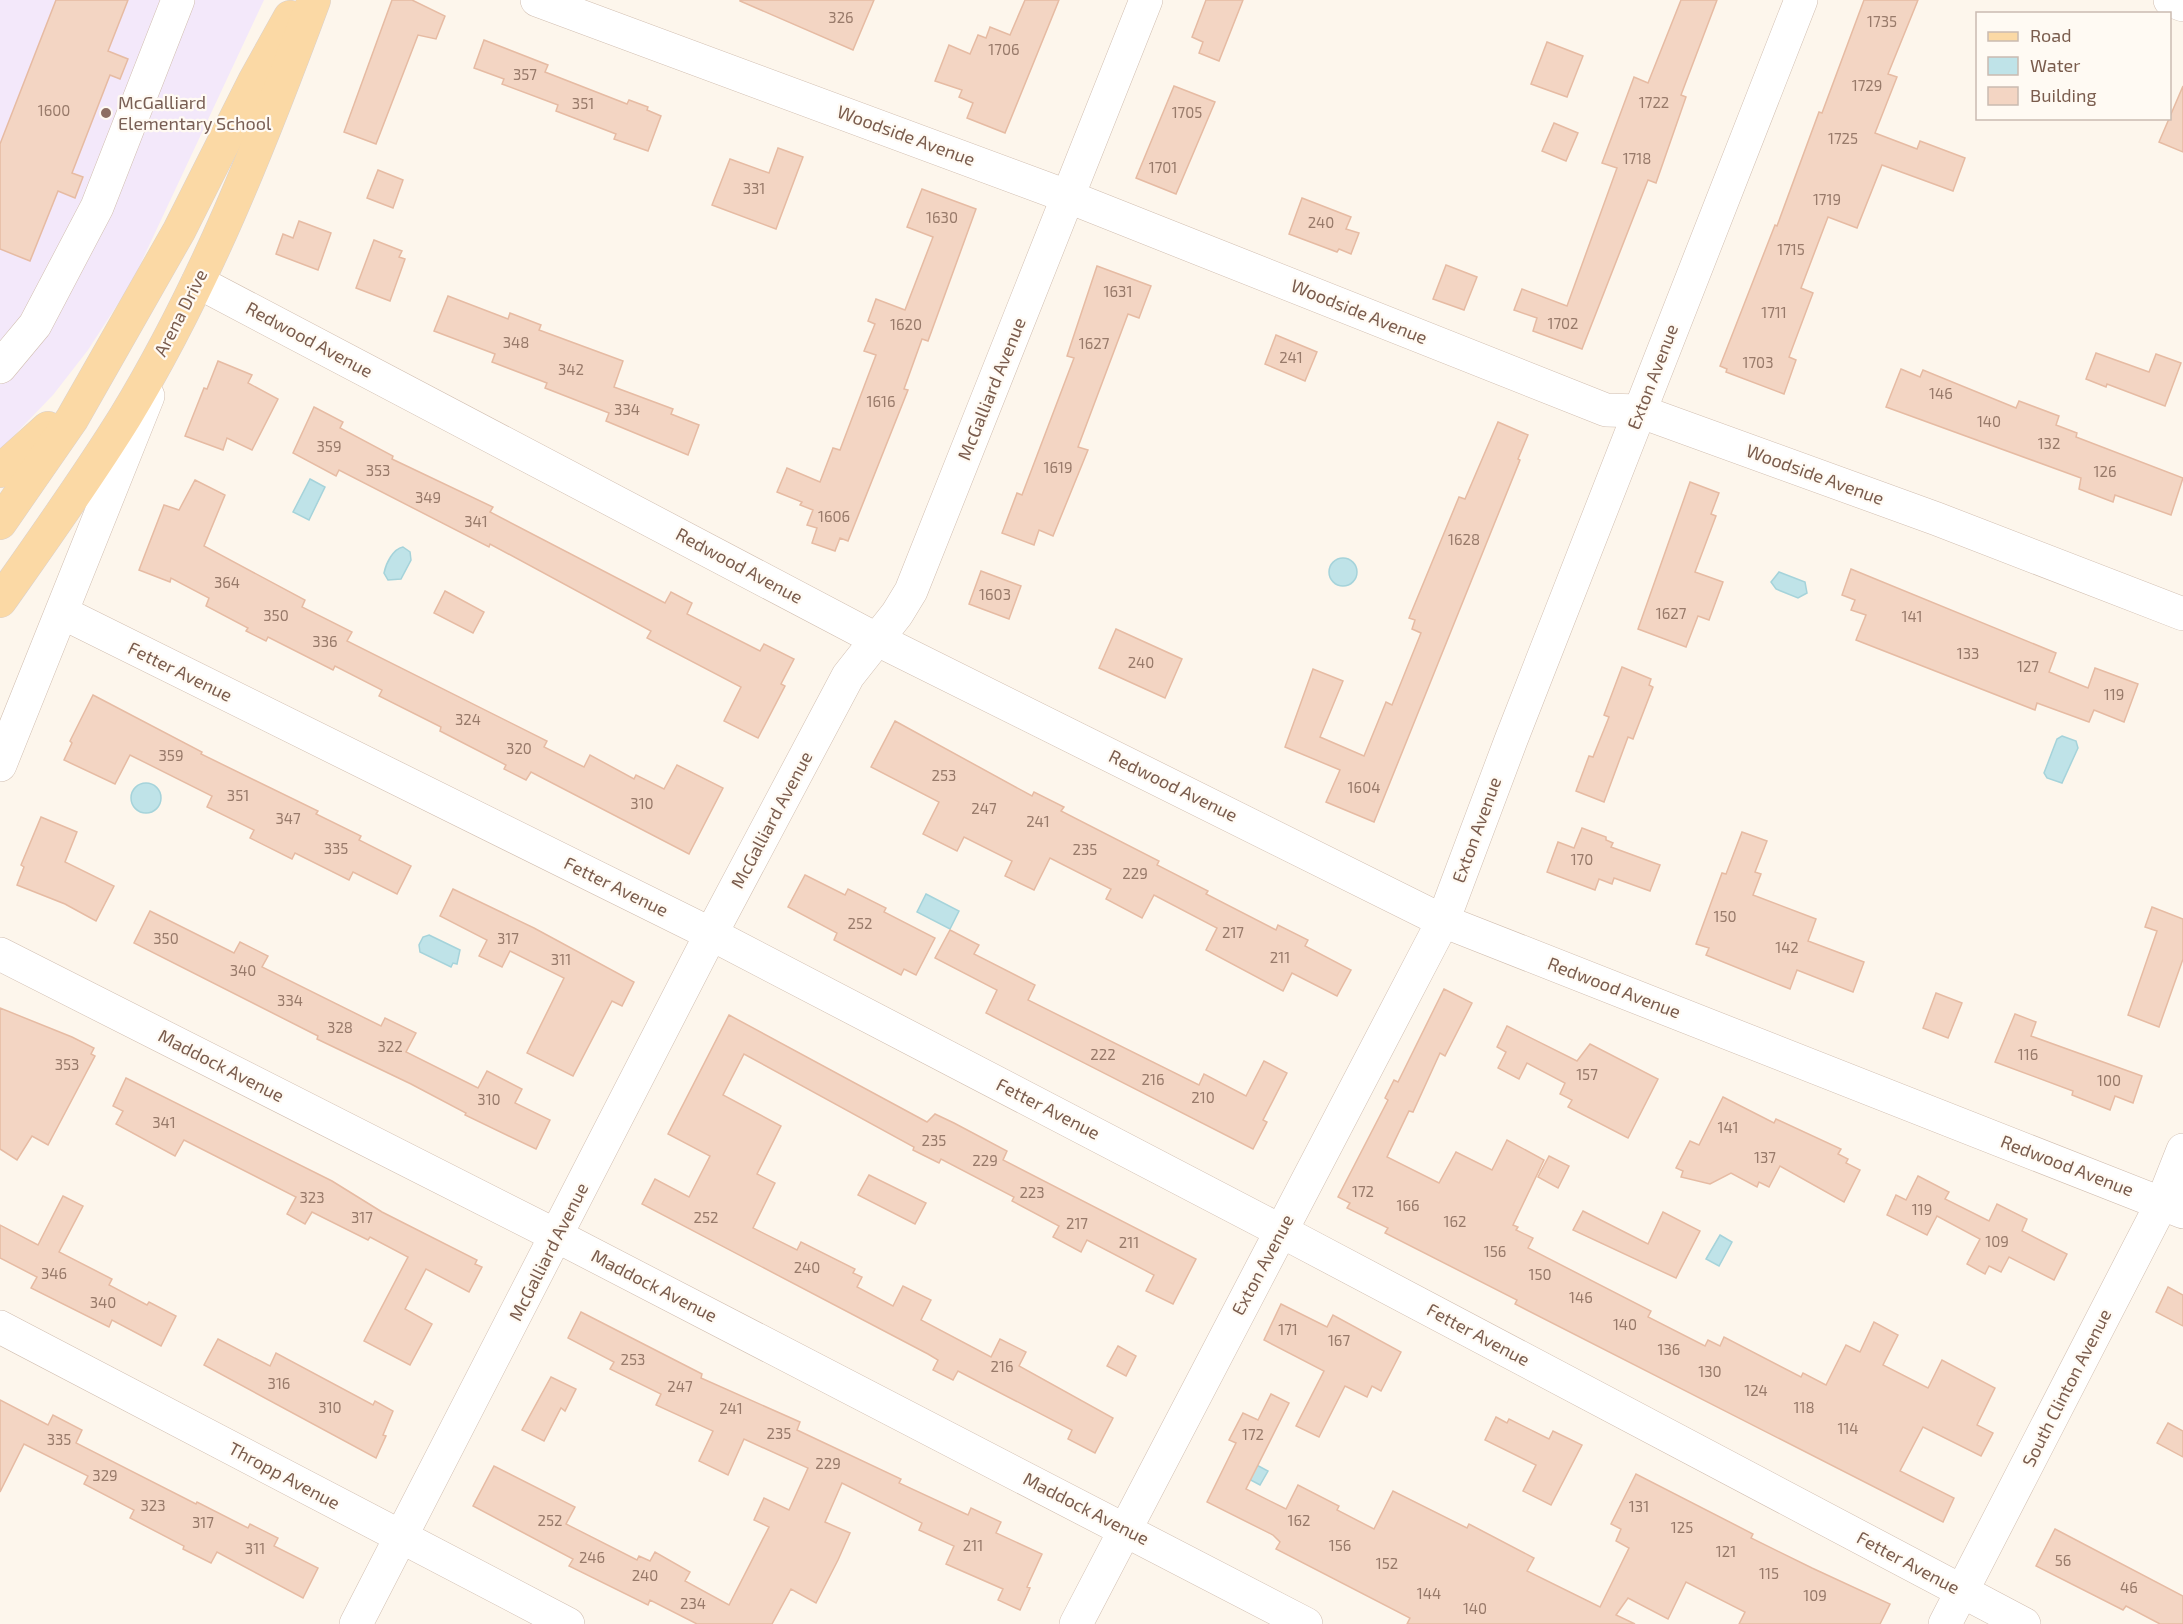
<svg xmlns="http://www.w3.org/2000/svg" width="2183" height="1624" viewBox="0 0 2183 1624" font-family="'Exo 2',sans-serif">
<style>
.education{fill:#f3e8fa}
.water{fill:#bfe3e8;stroke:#a5d3da;stroke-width:1.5}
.building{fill:#f3d5c3;stroke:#e6bba3;stroke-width:1.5}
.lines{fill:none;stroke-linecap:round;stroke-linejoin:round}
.minor-casing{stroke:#d1beb0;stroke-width:34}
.major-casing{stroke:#dad1cd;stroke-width:34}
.minor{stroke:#fff;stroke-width:33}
.major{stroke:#fbd9a5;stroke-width:33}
.education-dot{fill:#8d6e63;stroke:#fffaf3;stroke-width:2}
.labels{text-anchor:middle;stroke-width:4.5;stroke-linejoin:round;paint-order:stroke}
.number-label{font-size:15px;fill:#987a6a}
.education-label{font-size:18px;fill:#785e54;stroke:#fffaf3;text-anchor:start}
.street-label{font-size:18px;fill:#7a5c4d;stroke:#fffaf3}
</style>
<rect width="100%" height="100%" fill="#fdf6ec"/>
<polygon class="education" points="0,0 264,0 132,282 88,350 53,395 0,450"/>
<g class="water">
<polygon points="310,479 325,487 309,520 293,512"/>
<path d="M403 547 410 552 411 560 401 579 388 580 384 573C386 563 393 549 403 547Z"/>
<circle cx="1343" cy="572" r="14"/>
<polygon points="1779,572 1805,582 1807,593 1798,598 1776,589 1771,582"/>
<polygon points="2062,736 2076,741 2078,748 2062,783 2047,778 2044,773 2057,739"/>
<circle cx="146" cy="798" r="15"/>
<polygon points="926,894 959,911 950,929 917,912"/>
<polygon points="429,935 460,950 457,964 453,963 451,967 420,952 419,945 423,937"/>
<polygon points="1720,1235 1732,1242 1719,1266 1706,1259"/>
<polygon points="1238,1455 1268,1471 1260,1485 1230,1469"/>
</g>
<g class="building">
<polygon points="56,0 128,0 108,51 128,59 120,79 110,75 72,173 83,177 75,198 58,191 30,261 0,249 0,144"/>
<polygon points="392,0 412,0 445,16 436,39 418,35 376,144 344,132"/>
<polygon points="874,0 853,50 740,1 740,0"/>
<polygon points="1025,0 1059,0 1005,133 967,118 973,103 959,97 962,90 935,81 949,45 970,54 978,35 986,38 990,27 1010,35"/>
<polygon points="1206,0 1243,0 1219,61 1199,53 1203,42 1192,37"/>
<polygon points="1681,0 1717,0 1681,95 1686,97 1656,183 1648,180 1582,349 1533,331 1537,318 1514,310 1522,289 1567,306 1617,168 1602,163 1634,77 1648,83"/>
<polygon points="1864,0 1918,0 1888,74 1897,77 1875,133 1917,149 1920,141 1965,158 1953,191 1882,165 1857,228 1828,217 1801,288 1813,293 1789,357 1796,360 1784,394 1726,372 1727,369 1720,366 1775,225 1777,226 1819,112 1822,113"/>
<polygon points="484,40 548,65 545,72 627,104 629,100 648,107 647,110 661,116 648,151 614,139 616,134 556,111 558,105 502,84 504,79 474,68"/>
<polygon points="1547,42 1583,56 1567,97 1531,84"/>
<polygon points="1174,86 1215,102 1176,194 1136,178"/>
<polygon points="2183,86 2183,152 2159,142"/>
<polygon points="1554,123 1578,133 1566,161 1542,151"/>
<polygon points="778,148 803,157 776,229 712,205 730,159 769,173"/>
<polygon points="378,170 403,180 393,208 367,198"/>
<polygon points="922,189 976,209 928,341 922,339 904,389 908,390 848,541 840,538 835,551 812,543 817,528 807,525 813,510 800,505 802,502 777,492 787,468 820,482 833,448 840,450 876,355 864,351 875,324 868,321 876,299 905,310 933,237 907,227"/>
<polygon points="1302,198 1351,217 1346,229 1359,233 1351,254 1339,249 1337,252 1289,234"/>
<polygon points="299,221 331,233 318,270 276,254 283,234 293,238"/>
<polygon points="374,240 402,251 399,257 405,259 390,301 356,288"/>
<polygon points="1446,265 1477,277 1464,310 1433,299"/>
<polygon points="1097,266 1151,286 1139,318 1128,314 1078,447 1088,450 1053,536 1039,530 1034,545 1002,533 1017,493 1022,495 1074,358 1067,356"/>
<polygon points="448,296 508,319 510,313 541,325 539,330 623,361 614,387 673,409 671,414 699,425 688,455 606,421 609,413 545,388 547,383 492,362 495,354 434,331"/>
<polygon points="1276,335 1317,352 1305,381 1265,364"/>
<polygon points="2096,353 2149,372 2156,354 2181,363 2165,406 2107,384 2106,387 2086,379"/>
<polygon points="218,361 252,375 248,383 278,399 252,450 227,438 223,450 185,436 204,388 207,389"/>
<polygon points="1901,369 1920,377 1923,370 2016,408 2019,401 2059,416 2056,425 2077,433 2076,437 2183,478 2171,515 2115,495 2113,502 2079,489 2081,478 1886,407"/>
<polygon points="314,407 343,422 340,428 393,456 392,459 493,507 490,512 665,603 671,592 692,603 687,614 760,651 764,644 794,659 781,684 785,686 758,738 724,721 741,687 647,638 651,631 490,544 489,547 339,470 336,476 293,453"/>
<polygon points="1498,422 1528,435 1518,459 1520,460 1374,822 1326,802 1340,770 1285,747 1313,669 1343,681 1320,737 1364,756 1386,702 1392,705 1421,633 1412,629 1415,620 1409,618 1459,497 1465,499"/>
<polygon points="195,480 225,495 204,546 305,600 302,607 352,632 347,641 547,741 544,747 584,767 590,755 634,779 636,775 664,789 677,765 723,788 689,854 531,772 526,780 504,769 506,765 440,731 441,727 379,696 382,690 335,666 333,670 268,637 266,641 246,631 248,628 206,606 209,598 171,578 170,582 139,570 164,505 179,510"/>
<polygon points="1690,482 1719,493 1711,514 1716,516 1695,572 1723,582 1709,620 1698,616 1686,647 1638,629"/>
<polygon points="1851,569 2056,653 2049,672 2088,688 2095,668 2138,684 2124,722 2094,710 2089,722 2037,703 2035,710 1856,640 1866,615 1851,610 1855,600 1842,595"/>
<polygon points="981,571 1021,586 1009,619 969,604"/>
<polygon points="445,591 484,612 473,633 434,613"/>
<polygon points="1116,629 1182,659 1165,698 1099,668"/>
<polygon points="1622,667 1651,679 1649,685 1653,687 1633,739 1628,737 1604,802 1576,791 1589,756 1593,757 1609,717 1604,715"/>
<polygon points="93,695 202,752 201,754 318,811 316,814 361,836 359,840 411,866 397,894 353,872 349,880 295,853 292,859 250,838 254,830 207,807 212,796 130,755 115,784 64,760 72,743 70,741"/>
<polygon points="895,721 1032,796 1034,792 1064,807 1061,811 1159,861 1157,865 1208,891 1206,894 1276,930 1278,925 1308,940 1305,946 1351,970 1337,996 1292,973 1283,991 1206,950 1217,928 1154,895 1142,918 1106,899 1111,889 1050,858 1034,890 1005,876 1012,861 964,837 957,851 923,834 939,802 871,767"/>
<polygon points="41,817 77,832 65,862 114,886 96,921 65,904 17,885 24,867 21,865"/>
<polygon points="1582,828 1606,837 1606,840 1613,843 1611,847 1660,865 1650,891 1614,878 1612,884 1599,879 1595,890 1547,872 1558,842 1574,848"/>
<polygon points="1742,832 1767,841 1755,872 1761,874 1753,895 1816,919 1808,941 1864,962 1853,992 1797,970 1790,989 1706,955 1709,948 1696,944 1722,873 1726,874"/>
<polygon points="805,875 845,895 848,889 886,908 884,912 935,938 916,975 904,969 901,975 834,940 837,933 788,907"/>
<polygon points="453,889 534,928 634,982 622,1006 612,1001 573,1076 527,1053 564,978 510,951 502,967 479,956 487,940 440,916"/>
<polygon points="2152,907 2183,919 2183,959 2159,1027 2128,1015 2157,931 2145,927"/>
<polygon points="150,911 234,953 240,942 268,956 262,967 381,1026 385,1018 416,1033 406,1052 478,1088 487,1071 522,1089 515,1103 550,1120 536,1149 465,1115 466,1113 411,1084 317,1039 318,1036 134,943"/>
<polygon points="950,930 979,945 974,954 1035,985 1028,1000 1199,1085 1204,1074 1246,1096 1264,1061 1287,1073 1263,1120 1267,1122 1253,1149 986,1013 997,990 935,958"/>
<polygon points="1444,989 1472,1003 1445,1056 1440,1053 1413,1112 1409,1111 1387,1157 1439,1183 1456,1152 1492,1170 1507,1140 1544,1160 1513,1225 1518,1227 1516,1230 1533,1238 1528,1248 1651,1311 1648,1317 1705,1346 1708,1340 1720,1346 1724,1337 1801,1377 1803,1373 1826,1385 1846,1345 1860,1352 1874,1322 1898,1335 1883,1365 1928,1388 1942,1360 1995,1388 1977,1425 1993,1433 1981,1456 1923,1427 1900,1471 1954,1498 1943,1522 1515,1304 1517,1300 1385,1233 1388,1228 1347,1208 1350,1203 1338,1197 1388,1100 1385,1098 1394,1080 1398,1082"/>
<polygon points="1936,993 1962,1003 1948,1038 1923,1028"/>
<polygon points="0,1008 72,1037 94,1048 91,1054 95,1056 48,1145 32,1136 17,1160 0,1149"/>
<polygon points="2015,1014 2036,1022 2031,1036 2142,1076 2133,1103 2115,1096 2110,1110 2072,1095 2073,1091 1995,1062"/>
<polygon points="729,1015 927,1122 935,1114 954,1123 1007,1151 1003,1160 1196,1259 1173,1304 1146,1291 1154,1275 1087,1240 1081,1252 1053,1237 1059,1226 1012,1201 1014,1197 941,1159 939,1163 913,1150 914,1147 744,1054 723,1095 781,1126 757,1174 775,1183 753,1228 797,1250 801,1242 855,1269 853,1273 862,1277 857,1287 893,1306 903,1286 931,1300 921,1320 991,1357 1000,1339 1026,1352 1019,1366 1113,1418 1095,1453 1068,1439 1072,1430 958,1371 953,1380 933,1370 938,1360 928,1354 642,1204 655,1179 689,1197 710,1156 668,1134"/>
<polygon points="1507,1026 1577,1061 1590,1044 1658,1079 1628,1138 1568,1107 1572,1100 1560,1094 1565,1083 1527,1063 1519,1079 1498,1068 1506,1052 1497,1047"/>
<polygon points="126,1078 332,1181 382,1212 477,1260 475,1264 482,1267 469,1292 426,1269 405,1309 432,1324 410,1365 364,1341 408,1257 370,1237 368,1240 312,1212 305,1224 287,1214 296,1197 184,1140 175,1156 116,1124 123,1111 113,1106"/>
<polygon points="1723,1097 1774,1123 1776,1119 1841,1149 1838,1154 1848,1159 1846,1163 1860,1170 1844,1202 1780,1166 1769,1187 1759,1182 1757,1187 1731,1173 1710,1184 1681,1177 1683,1171 1676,1168 1690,1141 1699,1145"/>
<polygon points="1549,1156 1569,1166 1558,1188 1538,1177"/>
<polygon points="869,1175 926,1203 915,1224 858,1195"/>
<polygon points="1918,1176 1949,1192 1945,1199 1989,1221 1997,1204 2027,1219 2022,1231 2067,1254 2054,1280 2009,1257 2001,1272 1989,1266 1985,1274 1967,1264 1980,1239 1937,1216 1927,1235 1887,1215 1896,1195 1906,1200"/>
<polygon points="63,1196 83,1206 59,1252 112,1279 109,1285 147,1305 149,1302 176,1316 161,1346 112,1320 109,1327 31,1288 37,1277 0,1258 0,1225 38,1245"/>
<polygon points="1583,1211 1648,1244 1663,1212 1700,1231 1676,1278 1573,1230"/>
<polygon points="2168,1287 2183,1295 2183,1326 2156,1312"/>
<polygon points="1281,1304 1327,1327 1333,1315 1401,1352 1381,1391 1372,1386 1367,1397 1345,1386 1319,1437 1296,1426 1324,1371 1264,1340"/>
<polygon points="581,1312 702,1374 701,1378 800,1422 797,1430 901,1479 899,1483 968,1515 971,1508 1001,1522 996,1533 1042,1554 1027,1587 1030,1588 1020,1610 998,1600 1003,1589 946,1564 954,1546 919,1530 922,1523 842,1483 825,1522 850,1533 838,1560 816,1603 791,1589 772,1624 697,1624 650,1600 648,1605 569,1566 573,1559 473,1506 494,1466 575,1507 566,1524 637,1560 639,1556 650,1561 655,1552 690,1572 685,1581 729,1605 769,1527 754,1520 764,1498 789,1510 808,1468 744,1439 728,1475 699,1461 713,1431 656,1405 661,1394 610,1369 614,1362 568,1338"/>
<polygon points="218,1339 270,1366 276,1353 373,1405 375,1401 393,1411 383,1435 386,1436 376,1458 204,1365"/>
<polygon points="1118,1346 1136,1356 1126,1376 1107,1366"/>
<polygon points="551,1377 576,1389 565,1411 561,1408 544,1441 522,1430"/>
<polygon points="1271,1394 1289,1403 1246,1489 1286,1509 1298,1485 1339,1506 1337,1510 1374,1529 1393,1491 1467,1528 1469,1524 1534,1558 1527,1571 1600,1607 1629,1548 1616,1541 1621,1529 1611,1524 1636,1474 1753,1534 1751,1538 1812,1568 1890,1604 1880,1624 1739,1624 1745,1612 1686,1582 1668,1619 1628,1598 1616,1615 1635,1624 1407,1624 1410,1618 1276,1549 1280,1542 1273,1535 1207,1502 1236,1443 1229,1440 1243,1413 1258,1420"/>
<polygon points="0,1400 48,1425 53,1415 82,1430 76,1443 196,1504 197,1502 248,1528 250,1524 278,1538 274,1546 318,1568 303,1598 217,1552 211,1563 183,1549 184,1546 130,1518 134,1510 84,1484 88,1476 24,1444 0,1492"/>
<polygon points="1496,1417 1507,1423 1509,1419 1549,1439 1553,1431 1582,1445 1551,1505 1523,1491 1536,1465 1485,1440"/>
<polygon points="2168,1423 2183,1431 2183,1457 2157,1443"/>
<polygon points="2055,1529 2183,1596 2183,1624 2160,1624 2126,1606 2123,1610 2036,1566"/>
</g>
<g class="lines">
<defs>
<g id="minor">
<polyline points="537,0 1069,197 1606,410 1639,411 1937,519 2183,614"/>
<polyline points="2170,0 2183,5"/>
<polyline points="198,282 876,639 1443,921 2183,1212"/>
<polyline points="0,367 35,325 97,207 178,0"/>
<polyline points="63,613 711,934 1281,1231 2024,1624"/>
<polyline points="0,765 148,396"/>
<polyline points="0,954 557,1236 1306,1624"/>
<polyline points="0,1327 568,1624"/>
<polyline points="356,1624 711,934 848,676 897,614 911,591 1146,0"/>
<polyline points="1076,1624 1443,921 1511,740 1801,0"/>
<polyline points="1945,1624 2162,1203 2183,1150"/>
</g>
<g id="major">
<polyline points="0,471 48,428"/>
<polyline points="0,523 72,419 179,231 255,80 290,17"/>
<path d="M0 601C43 540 86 480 125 417 204 287 261 143 314 0"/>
</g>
</defs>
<use href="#minor" class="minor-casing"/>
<use href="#major" class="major-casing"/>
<use href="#minor" class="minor"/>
<use href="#major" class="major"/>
</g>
<circle class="education-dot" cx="106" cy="113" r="6"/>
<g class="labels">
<g class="number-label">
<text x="841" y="23">326</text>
<text x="1882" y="27">1735</text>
<text x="1004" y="55">1706</text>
<text x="525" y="80">357</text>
<text x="1867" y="91">1729</text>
<text x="1654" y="108">1722</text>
<text x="583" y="109">351</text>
<text x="54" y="116">1600</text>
<text x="1187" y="118">1705</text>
<text x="1843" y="144">1725</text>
<text x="1637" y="164">1718</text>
<text x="1163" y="173">1701</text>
<text x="754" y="194">331</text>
<text x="1827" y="205">1719</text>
<text x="942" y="223">1630</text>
<text x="1321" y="228">240</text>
<text x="1791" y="255">1715</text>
<text x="1118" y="297">1631</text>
<text x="1774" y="318">1711</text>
<text x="1563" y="329">1702</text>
<text x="906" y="330">1620</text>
<text x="516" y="348">348</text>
<text x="1094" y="349">1627</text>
<text x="1291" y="363">241</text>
<text x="1758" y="368">1703</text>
<text x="571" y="375">342</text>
<text x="1941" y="399">146</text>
<text x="881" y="407">1616</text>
<text x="627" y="415">334</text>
<text x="1989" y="427">140</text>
<text x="2049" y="449">132</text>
<text x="329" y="452">359</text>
<text x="1058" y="473">1619</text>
<text x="378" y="476">353</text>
<text x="2105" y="477">126</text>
<text x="428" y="503">349</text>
<text x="834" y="522">1606</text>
<text x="476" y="527">341</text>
<text x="1464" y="545">1628</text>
<text x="227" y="588">364</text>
<text x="995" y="600">1603</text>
<text x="1671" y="619">1627</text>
<text x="276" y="621">350</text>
<text x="1912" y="622">141</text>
<text x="325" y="647">336</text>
<text x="1968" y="659">133</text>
<text x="1141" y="668">240</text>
<text x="2028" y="672">127</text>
<text x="2114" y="700">119</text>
<text x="468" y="725">324</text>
<text x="519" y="754">320</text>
<text x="171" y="761">359</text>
<text x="944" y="781">253</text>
<text x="1364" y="793">1604</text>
<text x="238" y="801">351</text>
<text x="642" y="809">310</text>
<text x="984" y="814">247</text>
<text x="288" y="824">347</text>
<text x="1038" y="827">241</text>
<text x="336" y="854">335</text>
<text x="1085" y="855">235</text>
<text x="1582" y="865">170</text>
<text x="1135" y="879">229</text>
<text x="1725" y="922">150</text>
<text x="860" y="929">252</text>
<text x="1233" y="938">217</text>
<text x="166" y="944">350</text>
<text x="508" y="944">317</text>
<text x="1787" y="953">142</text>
<text x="1280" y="963">211</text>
<text x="561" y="965">311</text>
<text x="243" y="976">340</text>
<text x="290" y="1006">334</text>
<text x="340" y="1033">328</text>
<text x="390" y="1052">322</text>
<text x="1103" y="1060">222</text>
<text x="2028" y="1060">116</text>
<text x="67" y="1070">353</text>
<text x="1587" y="1080">157</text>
<text x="1153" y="1085">216</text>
<text x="2109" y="1086">100</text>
<text x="1203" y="1103">210</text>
<text x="489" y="1105">310</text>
<text x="164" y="1128">341</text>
<text x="1728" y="1133">141</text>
<text x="934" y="1146">235</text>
<text x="1765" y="1163">137</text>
<text x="985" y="1166">229</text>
<text x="1363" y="1197">172</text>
<text x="1032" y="1198">223</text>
<text x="312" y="1203">323</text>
<text x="1408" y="1211">166</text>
<text x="1922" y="1215">119</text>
<text x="362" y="1223">317</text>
<text x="706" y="1223">252</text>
<text x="1455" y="1227">162</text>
<text x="1077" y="1229">217</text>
<text x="1997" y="1247">109</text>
<text x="1129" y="1248">211</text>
<text x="1495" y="1257">156</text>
<text x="807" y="1273">240</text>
<text x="54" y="1279">346</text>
<text x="1540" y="1280">150</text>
<text x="1581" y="1303">146</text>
<text x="103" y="1308">340</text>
<text x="1625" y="1330">140</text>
<text x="1288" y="1335">171</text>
<text x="1339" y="1346">167</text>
<text x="1669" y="1355">136</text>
<text x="633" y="1365">253</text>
<text x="1002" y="1372">216</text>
<text x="1710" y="1377">130</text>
<text x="279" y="1389">316</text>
<text x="680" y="1392">247</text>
<text x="1756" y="1396">124</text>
<text x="330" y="1413">310</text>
<text x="1804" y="1413">118</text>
<text x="731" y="1414">241</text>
<text x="1848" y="1434">114</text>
<text x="779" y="1439">235</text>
<text x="1253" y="1440">172</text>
<text x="59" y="1445">335</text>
<text x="828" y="1469">229</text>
<text x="105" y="1481">329</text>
<text x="153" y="1511">323</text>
<text x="1639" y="1512">131</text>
<text x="550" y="1526">252</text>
<text x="1299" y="1526">162</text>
<text x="203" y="1528">317</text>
<text x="1682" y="1533">125</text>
<text x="973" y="1551">211</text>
<text x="1340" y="1551">156</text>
<text x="255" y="1554">311</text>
<text x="1726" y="1557">121</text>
<text x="592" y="1563">246</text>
<text x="2063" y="1566">56</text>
<text x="1387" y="1569">152</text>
<text x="1769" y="1579">115</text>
<text x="645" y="1581">240</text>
<text x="2129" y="1593">46</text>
<text x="1429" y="1599">144</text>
<text x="1815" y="1601">109</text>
<text x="693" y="1609">234</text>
<text x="1475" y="1614">140</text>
</g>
<g class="education-label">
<text x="118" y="109">McGalliard<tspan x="118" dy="21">Elementary School</tspan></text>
</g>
<g class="street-label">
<text transform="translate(906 136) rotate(20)" y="6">Woodside Avenue</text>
<text transform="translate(1359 312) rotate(22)" y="6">Woodside Avenue</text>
<text transform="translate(181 313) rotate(-63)" y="6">Arena Drive</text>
<text transform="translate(309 340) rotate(28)" y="6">Redwood Avenue</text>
<text transform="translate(1653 377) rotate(-69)" y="6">Exton Avenue</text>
<text transform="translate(992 389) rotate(-68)" y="6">McGalliard Avenue</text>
<text transform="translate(1815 475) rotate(20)" y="6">Woodside Avenue</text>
<text transform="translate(739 566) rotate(28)" y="6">Redwood Avenue</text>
<text transform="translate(180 672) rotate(26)" y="6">Fetter Avenue</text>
<text transform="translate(1173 786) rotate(26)" y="6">Redwood Avenue</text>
<text transform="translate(772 820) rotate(-62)" y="6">McGalliard Avenue</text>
<text transform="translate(1477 830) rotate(-70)" y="6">Exton Avenue</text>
<text transform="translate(616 887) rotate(26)" y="6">Fetter Avenue</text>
<text transform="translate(1614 988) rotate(21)" y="6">Redwood Avenue</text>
<text transform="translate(221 1066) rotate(27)" y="6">Maddock Avenue</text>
<text transform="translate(1048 1109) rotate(27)" y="6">Fetter Avenue</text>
<text transform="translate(2067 1166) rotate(21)" y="6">Redwood Avenue</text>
<text transform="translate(549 1252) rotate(-63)" y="6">McGalliard Avenue</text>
<text transform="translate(1263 1265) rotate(-62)" y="6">Exton Avenue</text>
<text transform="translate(654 1286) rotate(27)" y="6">Maddock Avenue</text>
<text transform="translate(1478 1335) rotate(28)" y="6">Fetter Avenue</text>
<text transform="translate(2067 1388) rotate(-63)" y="6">South Clinton Avenue</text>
<text transform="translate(284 1476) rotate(28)" y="6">Thropp Avenue</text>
<text transform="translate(1086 1509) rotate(27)" y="6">Maddock Avenue</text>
<text transform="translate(1908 1563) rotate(28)" y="6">Fetter Avenue</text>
</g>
</g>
<rect x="1976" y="12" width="195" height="108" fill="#fffaf3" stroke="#cabbb1" stroke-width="1.5"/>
<rect x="1988" y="32" width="30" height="9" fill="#fbd9a5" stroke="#cabbb1" stroke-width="1.5"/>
<text x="2030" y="42" font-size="18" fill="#7a5c4d">Road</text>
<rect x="1988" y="57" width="30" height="18" fill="#bfe3e8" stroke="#cabbb1" stroke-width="1.5"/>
<text x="2030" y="72" font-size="18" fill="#7a5c4d">Water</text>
<rect x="1988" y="87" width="30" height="18" fill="#f3d5c3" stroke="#cabbb1" stroke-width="1.5"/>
<text x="2030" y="102" font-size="18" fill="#7a5c4d">Building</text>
</svg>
